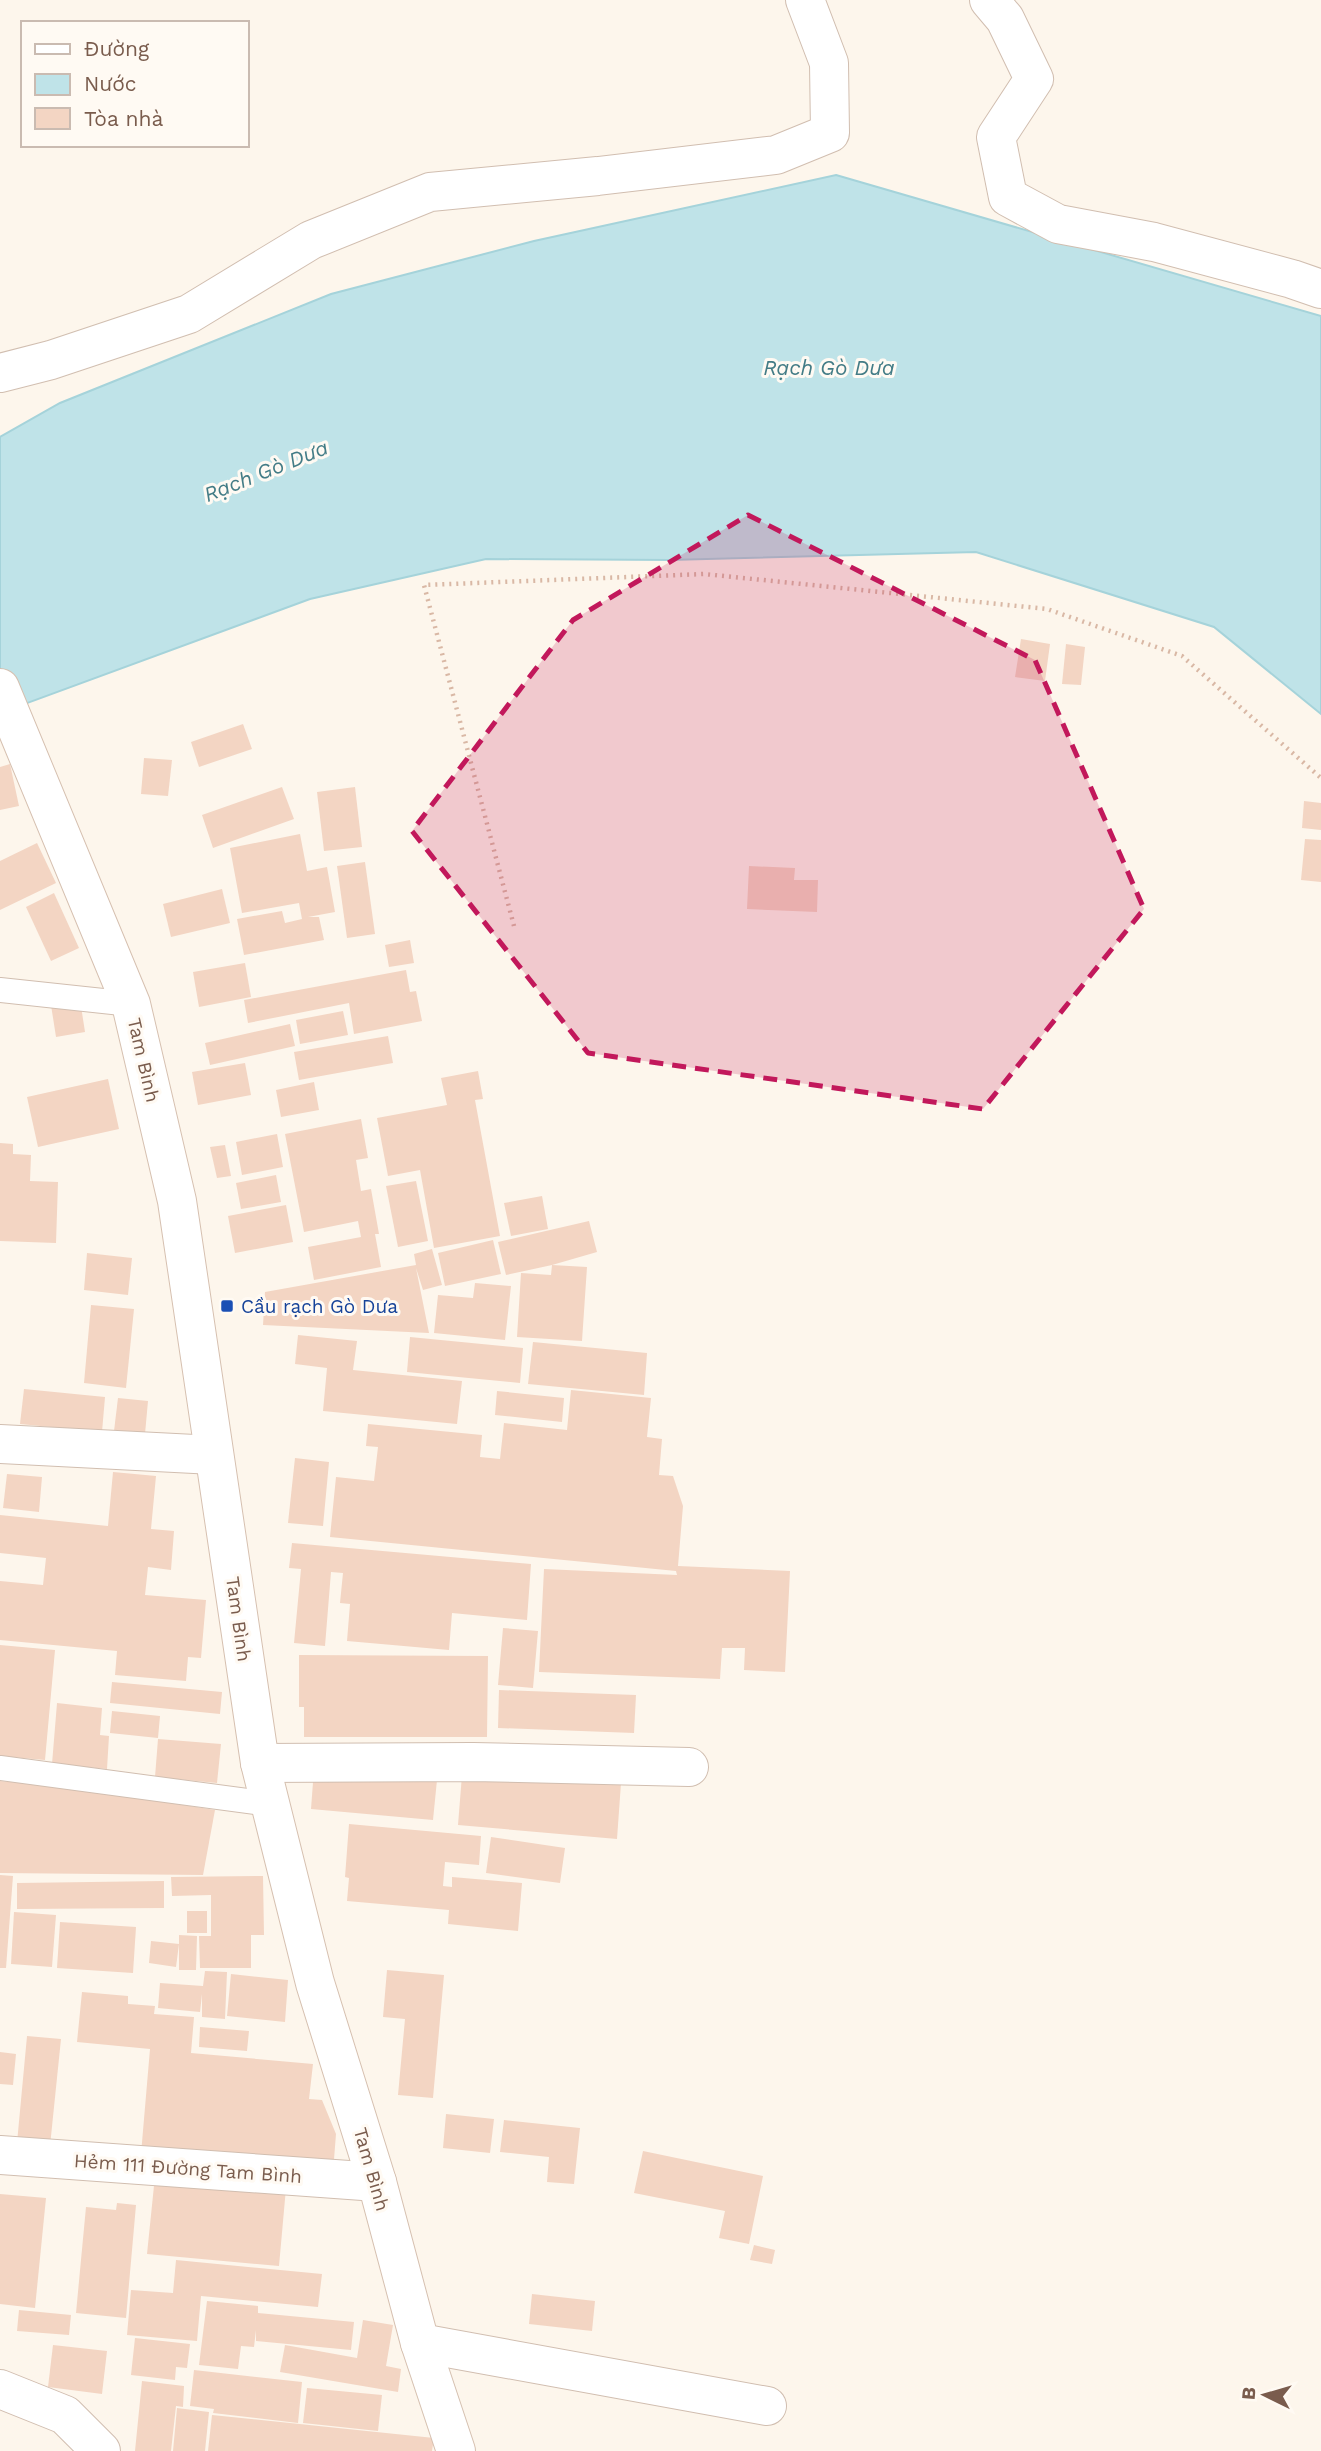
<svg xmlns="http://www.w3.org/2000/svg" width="1321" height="2451" viewBox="0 0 1321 2451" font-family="'Work Sans',sans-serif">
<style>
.water{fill:#bfe3e8;stroke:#a5d3da;stroke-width:2}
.building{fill:#f3d5c3}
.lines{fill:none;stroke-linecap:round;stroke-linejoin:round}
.lane-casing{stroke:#d1beb0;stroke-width:26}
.street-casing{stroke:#d1beb0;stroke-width:40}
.secondary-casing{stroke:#d6c0b0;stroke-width:40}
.path{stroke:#d9b8a5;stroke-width:4.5;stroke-dasharray:2 5;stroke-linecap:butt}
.lane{stroke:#fff;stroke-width:24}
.street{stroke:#fff;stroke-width:38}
.secondary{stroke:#fff;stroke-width:38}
.marked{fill:#c2185b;fill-opacity:0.2;stroke:#c2185b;stroke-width:5;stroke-dasharray:14 9;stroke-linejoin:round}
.transit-dot{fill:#1a4fb4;stroke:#fffaf3;stroke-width:2.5}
.labels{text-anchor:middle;stroke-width:6;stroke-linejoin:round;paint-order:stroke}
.street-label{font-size:19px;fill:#7a5c4d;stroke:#fffaf3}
.transit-label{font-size:19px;fill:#164399;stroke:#fffaf3;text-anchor:start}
.water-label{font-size:21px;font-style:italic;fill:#437c86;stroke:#fffaf3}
</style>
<rect width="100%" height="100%" fill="#fdf6ec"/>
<polygon class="water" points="836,175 1321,316 1321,714 1214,627 976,552 669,560 486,559 310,599 0,713 0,437 60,403 331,294 534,241"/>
<g class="building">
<polygon points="1021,639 1050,644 1045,681 1015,677"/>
<polygon points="1066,644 1085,647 1081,685 1062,684"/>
<polygon points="243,724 252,749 199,767 191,742"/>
<polygon points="144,758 172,760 168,796 141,794"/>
<polygon points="10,764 19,806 0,810 0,767"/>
<polygon points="282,787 294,819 213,848 202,815"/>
<polygon points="355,787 362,847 324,851 317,792"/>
<polygon points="1304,801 1321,803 1321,830 1302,828"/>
<polygon points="300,834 307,871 327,867 335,912 308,917 319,917 324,940 244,955 237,919 282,911 285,923 302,919 299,903 242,913 230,848"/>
<polygon points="1305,839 1321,840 1321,882 1301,880"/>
<polygon points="37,843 56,883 0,910 0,861"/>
<polygon points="365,862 375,934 347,938 337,866"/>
<polygon points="749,866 795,868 794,880 818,880 817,912 747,909"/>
<polygon points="222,889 230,923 171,937 163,904"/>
<polygon points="54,893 79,948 51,961 26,907"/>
<polygon points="410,940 414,963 389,967 385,945"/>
<polygon points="245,963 251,997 199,1007 193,972"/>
<polygon points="406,970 410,992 416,991 422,1021 354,1034 349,1003 248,1023 244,1000"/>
<polygon points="80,1000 85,1032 56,1037 51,1005"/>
<polygon points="343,1011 348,1035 300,1044 296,1020"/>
<polygon points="290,1024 295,1046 210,1065 205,1043"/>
<polygon points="388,1036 393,1063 299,1080 294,1052"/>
<polygon points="245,1063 251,1095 198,1105 192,1072"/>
<polygon points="478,1071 483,1099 475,1100 500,1236 434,1248 420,1170 388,1176 377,1118 447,1105 441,1078"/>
<polygon points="108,1079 119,1129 38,1147 27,1097"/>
<polygon points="314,1082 319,1110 281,1117 276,1090"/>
<polygon points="361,1119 368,1158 356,1160 361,1191 371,1189 379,1234 375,1234 381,1267 314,1280 308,1247 361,1237 358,1221 304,1232 285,1134"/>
<polygon points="277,1134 283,1167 242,1175 236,1142"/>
<polygon points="0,1143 13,1144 13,1154 31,1155 30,1181 58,1182 56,1243 0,1241"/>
<polygon points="225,1145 231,1176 217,1178 210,1147"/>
<polygon points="276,1175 281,1202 241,1209 236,1183"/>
<polygon points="416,1181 428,1241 398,1247 386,1186"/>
<polygon points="542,1196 548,1229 511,1236 504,1203"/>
<polygon points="286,1205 293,1242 235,1253 228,1216"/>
<polygon points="589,1221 597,1252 552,1265 587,1267 582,1341 517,1337 521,1273 551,1275 552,1265 506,1275 498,1242"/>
<polygon points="493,1240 501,1274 445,1286 438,1253"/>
<polygon points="432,1249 442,1285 423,1290 416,1268 429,1333 263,1325 265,1292 416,1265 414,1254"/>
<polygon points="87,1253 132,1258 128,1295 84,1290"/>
<polygon points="475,1283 511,1286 505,1340 434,1333 438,1295 473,1298"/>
<polygon points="91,1305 134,1309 126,1388 84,1383"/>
<polygon points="298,1335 357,1341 353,1370 462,1381 457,1424 323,1411 327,1368 295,1364"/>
<polygon points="410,1337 523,1348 520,1383 407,1372"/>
<polygon points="533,1342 647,1353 644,1395 528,1384"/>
<polygon points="24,1389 105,1397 102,1432 20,1424"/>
<polygon points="571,1390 651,1398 647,1437 662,1439 659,1475 673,1476 683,1506 678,1566 790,1571 785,1672 744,1670 745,1648 722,1648 720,1679 539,1672 544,1569 677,1575 676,1571 330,1537 336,1477 374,1481 378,1447 366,1446 368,1424 482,1435 480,1457 500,1459 504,1423 567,1430"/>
<polygon points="497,1391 564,1398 562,1422 495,1415"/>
<polygon points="118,1398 148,1401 145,1434 114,1431"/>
<polygon points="295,1458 329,1462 323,1526 288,1523"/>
<polygon points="113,1472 156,1476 151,1529 174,1531 171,1570 148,1567 145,1595 206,1600 201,1658 188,1657 186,1681 115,1675 117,1651 0,1640 0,1581 43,1585 46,1558 0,1553 0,1515 108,1526"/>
<polygon points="7,1474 42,1477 39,1512 3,1508"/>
<polygon points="292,1543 531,1564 527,1620 452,1613 449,1650 347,1641 350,1604 340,1603 343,1573 331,1572 325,1646 294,1643 301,1569 289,1568"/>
<polygon points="503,1628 538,1631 533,1688 498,1685"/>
<polygon points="0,1645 55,1650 45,1760 0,1756"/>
<polygon points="299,1655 488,1656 487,1737 304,1737 304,1707 299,1707"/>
<polygon points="112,1682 222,1692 220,1714 110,1703"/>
<polygon points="499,1690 636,1695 634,1733 498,1728"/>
<polygon points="57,1703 102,1708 100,1735 109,1736 107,1769 52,1764"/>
<polygon points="112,1711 160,1716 158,1738 110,1733"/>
<polygon points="158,1739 221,1744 217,1783 155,1777"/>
<polygon points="314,1769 437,1780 433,1820 311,1809"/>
<polygon points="462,1775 621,1783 617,1839 458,1825"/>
<polygon points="0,1781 79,1788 215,1810 203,1875 0,1873"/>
<polygon points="349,1824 481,1836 479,1865 445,1862 443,1886 452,1887 452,1877 522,1883 518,1931 448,1924 449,1910 347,1901 349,1878 345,1877"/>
<polygon points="491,1837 565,1848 560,1883 486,1873"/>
<polygon points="0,1875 13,1876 6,1968 0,1968"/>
<polygon points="263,1876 264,1935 251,1935 251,1968 200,1968 199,1936 211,1936 211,1895 172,1896 171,1877"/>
<polygon points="164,1881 164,1908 17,1909 17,1883"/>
<rect x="187" y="1911" width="20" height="22"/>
<polygon points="14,1912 56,1915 52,1967 11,1964"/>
<polygon points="60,1922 136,1927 133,1973 57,1968"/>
<polygon points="179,1935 197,1936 196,1970 179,1970"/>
<polygon points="151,1941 179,1944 176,1967 149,1963"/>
<polygon points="387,1970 444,1975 433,2098 398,2095 405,2019 383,2017"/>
<polygon points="205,1971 227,1972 225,2019 202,2017 202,1994 200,2012 158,2008 160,1983 203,1986"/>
<polygon points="231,1974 288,1980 285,2022 227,2016"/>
<polygon points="82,1992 128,1996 128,2004 155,2006 154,2014 194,2017 191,2053 313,2064 309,2099 322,2100 336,2134 333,2172 141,2154 150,2049 77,2042"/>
<polygon points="200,2027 249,2031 247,2051 199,2047"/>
<polygon points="27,2036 61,2039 50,2146 17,2143"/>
<polygon points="0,2052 16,2054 13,2085 0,2084"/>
<polygon points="446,2114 494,2119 490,2153 443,2148"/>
<polygon points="504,2120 580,2128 574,2184 547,2182 549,2157 500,2152"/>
<polygon points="643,2151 763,2176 749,2244 719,2238 725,2211 634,2193"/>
<polygon points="155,2176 286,2188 279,2266 147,2254"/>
<polygon points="0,2194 46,2198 35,2308 0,2304"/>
<polygon points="117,2203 136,2205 126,2318 76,2313 86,2207 116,2210"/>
<polygon points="754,2245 775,2250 772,2264 750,2260"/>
<polygon points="176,2260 322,2274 318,2307 201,2296 197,2341 127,2335 131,2290 173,2293"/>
<polygon points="532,2294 595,2301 592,2331 529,2324"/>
<polygon points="207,2301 258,2306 258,2313 354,2322 351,2350 256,2341 256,2330 254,2347 241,2346 238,2369 199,2365"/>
<polygon points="19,2310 71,2315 69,2335 17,2331"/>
<polygon points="363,2320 393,2325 386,2366 401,2369 398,2392 280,2372 285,2345 357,2358"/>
<polygon points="135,2338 190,2344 187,2368 176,2367 175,2380 131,2375"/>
<polygon points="53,2345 107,2351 102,2394 48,2387"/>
<polygon points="194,2370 302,2382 298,2423 213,2413 214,2409 190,2406"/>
<polygon points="142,2381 184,2386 183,2407 176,2406 171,2451 135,2451"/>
<polygon points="307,2388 382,2395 378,2431 303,2423"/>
<polygon points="177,2408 209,2412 205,2451 173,2451"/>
<polygon points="212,2415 434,2438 432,2451 208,2451"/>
</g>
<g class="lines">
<defs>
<g id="lane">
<polyline points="0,990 131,1004"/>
<polyline points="0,1768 270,1804"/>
</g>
<g id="street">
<polyline points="989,0 1005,19 1034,79 996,137 1008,197 1058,224 1154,242 1292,279 1321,289"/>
<polyline points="0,373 51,360 189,314 311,240 430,192 598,176 776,155 830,133 829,63 805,0"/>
<polyline points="0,1444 214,1455"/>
<polyline points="260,1763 473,1762 689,1767"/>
<polyline points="0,2155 377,2182"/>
<polyline points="420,2343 767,2406"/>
<polyline points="0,2389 65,2415 101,2451"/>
</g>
<polyline id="secondary" points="0,688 131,1004 177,1201 260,1763 315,1983 377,2182 420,2343 456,2451"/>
</defs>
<use href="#lane" class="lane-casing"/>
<use href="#street" class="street-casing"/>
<use href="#secondary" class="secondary-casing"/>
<polyline class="path" points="514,926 424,585 704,574 1047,609 1182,656 1321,778"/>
<use href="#lane" class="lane"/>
<use href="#street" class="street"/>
<use href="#secondary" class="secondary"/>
</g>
<path class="marked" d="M748 515 1035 660 1144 909 983 1109 588 1053 412 831 573 620Z"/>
<rect class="transit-dot" x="220" y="1299" width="14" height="14" rx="3.5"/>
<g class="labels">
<g class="street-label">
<text transform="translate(144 1060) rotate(77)" y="7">Tam Bình</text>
<text transform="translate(239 1619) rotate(82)" y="7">Tam Bình</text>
<text transform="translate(188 2168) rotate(4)" y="7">Hẻm 111 Đường Tam Bình</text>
<text transform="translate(372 2169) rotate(74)" y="7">Tam Bình</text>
</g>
<g class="transit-label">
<text x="241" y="1313">Cầu rạch Gò Dưa</text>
</g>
<g class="water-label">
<text x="829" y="375">Rạch Gò Dưa</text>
<text transform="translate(266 471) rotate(-22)" y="7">Rạch Gò Dưa</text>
</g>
</g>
<rect x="21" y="21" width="228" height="126" fill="#fffaf3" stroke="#cabbb1" stroke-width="2"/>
<rect x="35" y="44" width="35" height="10" fill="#ffffff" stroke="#cabbb1" stroke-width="2"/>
<text x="84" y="56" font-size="21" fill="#7a5c4d">Đường</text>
<rect x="35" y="74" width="35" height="21" fill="#bfe3e8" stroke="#cabbb1" stroke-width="2"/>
<text x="84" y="91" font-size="21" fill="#7a5c4d">Nước</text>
<rect x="35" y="108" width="35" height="21" fill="#f3d5c3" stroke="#cabbb1" stroke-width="2"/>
<text x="84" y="126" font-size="21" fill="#7a5c4d">Tòa nhà</text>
<g transform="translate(1265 2395) rotate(275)" stroke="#fffaf3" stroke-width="5" paint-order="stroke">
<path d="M0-5L12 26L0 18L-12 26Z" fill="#7a5c4d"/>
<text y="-10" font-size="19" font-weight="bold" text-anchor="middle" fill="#7a5c4d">B</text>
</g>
</svg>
